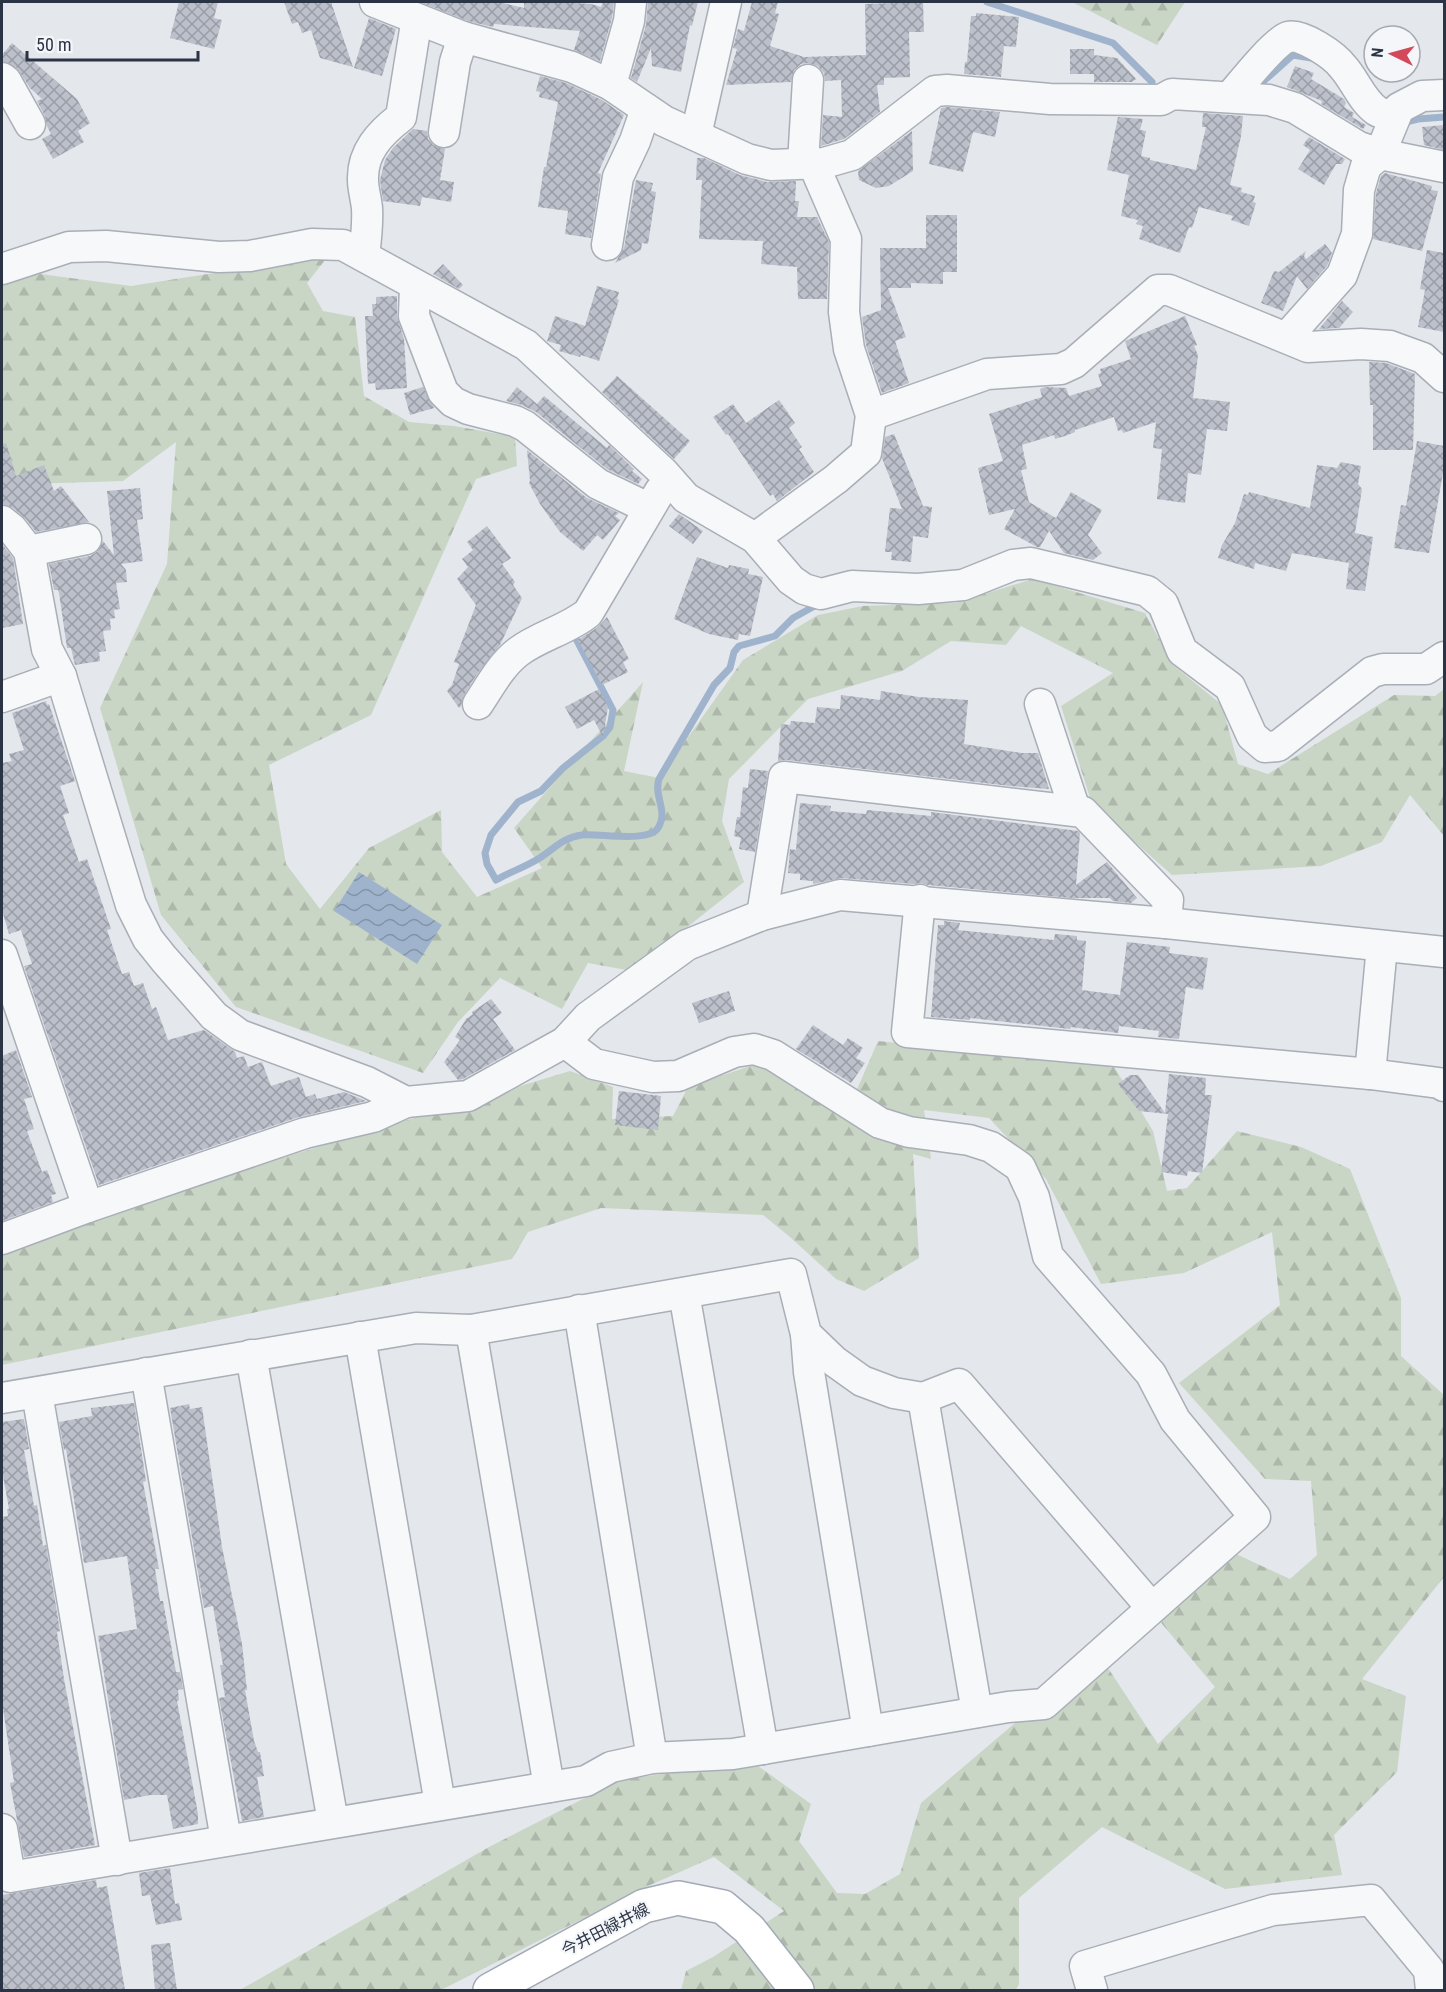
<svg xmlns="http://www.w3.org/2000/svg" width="1446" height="1992" viewBox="0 0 1446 1992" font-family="'Roboto Condensed','Noto Sans JP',sans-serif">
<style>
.forest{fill:url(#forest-firs)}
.water{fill:url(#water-waves)}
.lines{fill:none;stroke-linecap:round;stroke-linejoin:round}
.stream{stroke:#9fb4cc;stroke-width:7}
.building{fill:url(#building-cross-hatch)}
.minor-casing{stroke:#a9aeb7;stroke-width:33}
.major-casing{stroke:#a3abb8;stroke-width:36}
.minor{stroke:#f7f8fa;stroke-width:30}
.major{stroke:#fff;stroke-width:33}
.labels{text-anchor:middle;stroke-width:4.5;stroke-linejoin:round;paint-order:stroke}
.street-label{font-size:16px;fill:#2b3445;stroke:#f4f6f9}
</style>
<defs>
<pattern id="forest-firs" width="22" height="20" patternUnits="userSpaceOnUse" patternTransform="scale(1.5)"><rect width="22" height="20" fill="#c9d6c5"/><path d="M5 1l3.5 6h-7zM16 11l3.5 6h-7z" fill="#adb8ab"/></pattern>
<pattern id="water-waves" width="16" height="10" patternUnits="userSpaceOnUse" patternTransform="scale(1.5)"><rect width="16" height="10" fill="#9fb4cc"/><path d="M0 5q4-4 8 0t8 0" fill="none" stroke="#8293a7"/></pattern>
<pattern id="building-cross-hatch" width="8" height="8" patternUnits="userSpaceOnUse" patternTransform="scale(1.5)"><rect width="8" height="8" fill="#bbc0ca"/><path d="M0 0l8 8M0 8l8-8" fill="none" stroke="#989da6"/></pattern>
</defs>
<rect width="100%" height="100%" fill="#e4e7ec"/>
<g class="forest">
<polygon points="1072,2 1185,2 1157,45"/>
<polygon points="329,255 307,283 323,311 355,317 364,396 409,422 454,426 515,437 517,466 476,479 371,715 269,765 286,864 320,909 369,848 441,810 442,852 477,897 542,868 514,828 643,682 624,771 659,778 743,660 818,615 863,606 955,603 1033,579 1145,613 1173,665 1222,705 1238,764 1268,774 1394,695 1435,696 1444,689 1444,836 1410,795 1382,842 1321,866 1172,875 1092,804 1061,706 1113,673 1021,626 1006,645 951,641 902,671 808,699 729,779 722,821 744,882 632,971 588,963 562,1009 500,978 458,1022 423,1073 236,1007 161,915 100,708 167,564 176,442 123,481 28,484 2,479 2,283 40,274 131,286"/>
<polygon points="878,1041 1113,1065 1153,1131 1167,1191 1187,1188 1237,1131 1301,1147 1350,1169 1401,1298 1401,1356 1444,1395 1444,1577 1362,1679 1406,1696 1397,1772 1334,1835 1342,1875 1225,1889 1102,1827 1019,1898 1019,1984 1016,1990 681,1990 686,1971 713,1957 784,1911 714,1857 648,1886 441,1990 240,1990 489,1847 622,1779 754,1763 811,1804 799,1841 837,1893 865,1894 900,1874 921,1803 1022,1717 1108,1668 1158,1744 1215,1687 1158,1619 1234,1553 1290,1579 1317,1555 1311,1481 1265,1479 1179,1383 1280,1305 1272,1232 1184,1273 1101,1284 1046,1179 989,1118 924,1110 931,1159 913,1154 919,1258 864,1291 836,1279 790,1237 763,1215 601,1208 528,1232 512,1259 2,1365 2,1250 202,1182 570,1071 613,1087 612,1119 673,1116 688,1087 762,1062 845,1117"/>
</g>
<polygon class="water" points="359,872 442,925 417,964 334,911"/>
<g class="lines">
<g class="stream">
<polyline points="987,2 1113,43 1152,82"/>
<polyline points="1257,87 1293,55 1311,58"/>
<polyline points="1402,123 1418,119 1444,117"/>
<path d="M574 635 613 710 610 727 603 736 563 768 541 791 518 802 491 835 485 853 487 864 496 880C510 872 525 867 538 859 553 850 563 837 582 835 599 833 649 843 658 828 669 811 653 796 659 779L714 685 730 668 734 652 739 646 775 636 793 618 820 603"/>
</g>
</g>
<g class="building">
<polygon points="179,2 218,2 214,18 222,20 214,49 170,38"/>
<polygon points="284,2 331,2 353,67 320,58 311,30 302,33 298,22 292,24"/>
<polygon points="420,2 499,2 524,8 524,2 557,2 591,4 601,7 603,2 614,2 612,18 600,61 574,50 580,31 494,24 493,27 468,21"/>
<polygon points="648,2 698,2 692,26 690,25 681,72 652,66 651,48 637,82 631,78 646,25"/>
<polygon points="752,2 778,2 775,13 779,14 770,46 804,57 866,55 865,4 923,2 924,32 909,32 910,77 884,78 884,85 877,85 880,112 844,139 821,146 823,115 842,117 841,80 825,81 824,73 818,66 808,63 801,64 794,70 791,82 726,85 737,49 733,48 738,29 744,31"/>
<polygon points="976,13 1019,17 1016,47 1004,46 1001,77 964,74 965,62 967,62 971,16 976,16"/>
<polygon points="369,18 396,29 382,76 354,68"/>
<polygon points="12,43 77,99 90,123 78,131 84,142 53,159 42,139 51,134 47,126 45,116 37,101 42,99 30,88 17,68 2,61 2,55"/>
<polygon points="1070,49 1094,49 1094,55 1117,58 1136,79 1132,82 1094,82 1094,74 1070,74"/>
<polygon points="1295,66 1314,73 1311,79 1344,99 1346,103 1344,107 1354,113 1352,117 1366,125 1363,129 1321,104 1322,101 1287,87"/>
<polygon points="540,76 566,83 602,100 624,115 598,173 601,174 591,238 565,234 568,211 538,207 544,167 546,167 558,102 539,97 540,92 536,91"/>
<polygon points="947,107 1000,112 995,137 973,132 963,172 929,164 941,108"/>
<polygon points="1203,113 1243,116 1241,136 1230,185 1242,188 1241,192 1255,196 1253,202 1256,203 1249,226 1231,220 1233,216 1199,207 1192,228 1189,227 1180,253 1139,239 1143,226 1136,224 1138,220 1121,216 1129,175 1107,170 1118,117 1143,119 1140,130 1146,131 1141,156 1150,158 1150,160 1196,170 1206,127 1202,127"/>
<polygon points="1444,125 1444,150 1424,145 1422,127"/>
<polygon points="413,129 427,131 428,139 433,145 445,149 440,180 454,182 451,202 422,197 420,206 383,201 380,180 385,160 393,148"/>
<polygon points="912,131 913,171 889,186 876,188 859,180 858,171"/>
<polygon points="1309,137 1345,159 1342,164 1336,164 1324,185 1298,169 1310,150 1303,145"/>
<polygon points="697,158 704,158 740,175 767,182 796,181 795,201 799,201 797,217 817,217 829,242 827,299 798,299 797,267 761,264 763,241 699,239 702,180 696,180"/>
<polygon points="1385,173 1432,186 1431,190 1438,191 1422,251 1373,239 1376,193 1381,176"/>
<polygon points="636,180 653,183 651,191 656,192 648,244 642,243 641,250 615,263 624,248"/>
<polygon points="926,215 957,215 957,272 943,272 943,284 911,283 911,288 888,288 906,337 895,341 909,383 882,393 866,345 862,317 881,310 880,248 926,248"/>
<polygon points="1325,244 1332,253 1327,266 1307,289 1297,276 1283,311 1261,303 1274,271 1279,272 1306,251 1304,256 1306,259"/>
<polygon points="1427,250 1444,253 1444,332 1418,327 1425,290 1420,289"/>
<polygon points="443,264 463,285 459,289 433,274"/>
<polygon points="597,286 619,292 617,299 619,300 599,361 581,355 580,357 559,351 561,345 547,341 555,316 585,326"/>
<polygon points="397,296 397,316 404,339 407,388 376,390 375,383 368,384 365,316 373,316 372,304 376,304 376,297"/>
<polygon points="1342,301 1353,312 1339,328 1319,329"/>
<polygon points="1185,316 1197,345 1194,346 1198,355 1193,398 1230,402 1227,431 1207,429 1201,475 1188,473 1185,503 1157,499 1162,449 1153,448 1156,422 1123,433 1122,430 1118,431 1114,417 1075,430 1075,432 1065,436 1055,439 1054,435 1022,445 1027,469 1021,470 1029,502 1056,518 1071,492 1102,510 1088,535 1102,553 1093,560 1064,553 1049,531 1040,547 1037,547 1004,529 1015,509 989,515 978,468 1003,461 989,414 1042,397 1040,389 1045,387 1066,388 1069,396 1102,386 1098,374 1101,373 1100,369 1131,359 1125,341"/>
<polygon points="1369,362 1386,363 1415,374 1413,450 1373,450 1373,405 1370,405"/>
<polygon points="617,376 690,441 674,459 602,392"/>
<polygon points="423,387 434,408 410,415 404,393"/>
<polygon points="517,387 537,404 544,396 607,448 609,445 634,469 632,471 642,479 638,484 607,469 536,412 522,405 506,401"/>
<polygon points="779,400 795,423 789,428 802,447 799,449 814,472 777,501 773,494 770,496 728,434 726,435 713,417 733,404 746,423"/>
<polygon points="894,434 923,506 932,507 928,538 913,536 911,562 891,560 892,552 885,552 890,508 902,509 882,458 885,437"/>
<polygon points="1417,441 1444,446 1444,467 1429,553 1394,548 1401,505 1406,506"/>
<polygon points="6,443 16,476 44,465 54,491 61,486 89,522 36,532 25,518 13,508 2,504 2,444"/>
<polygon points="527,450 587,498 619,513 615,516 620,520 603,540 597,535 583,551 560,532 540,504 529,483 530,481"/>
<polygon points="1341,462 1361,466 1358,484 1362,489 1355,533 1373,537 1365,591 1346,589 1349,563 1292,553 1286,571 1255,563 1254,569 1218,558 1222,545 1235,523 1244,494 1248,495 1249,492 1310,508 1317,465 1337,468"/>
<polygon points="140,488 143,519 137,520 143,561 121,564 126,570 127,582 116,583 120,609 114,610 115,618 110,619 111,630 103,631 106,651 99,652 100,661 75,665 71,648 67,648 59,593 58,590 54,590 49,564 90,556 98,551 103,541 114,555 107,491"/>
<polygon points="679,514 703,531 693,544 669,526"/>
<polygon points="487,526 511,558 502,564 515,582 513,585 522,598 500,645 477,674 464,695 461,706 459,708 447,691 452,685 459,664 454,662 476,605 457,579 468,567 462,559 473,550 467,542"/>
<polygon points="2,544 13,558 23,624 2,628"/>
<polygon points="697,557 728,568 729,565 749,569 748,574 763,577 750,636 739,634 738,640 709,634 674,619"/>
<polygon points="607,617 629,659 623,662 628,672 602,685 578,640 598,627"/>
<polygon points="599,689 608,707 603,737 594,720 577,729 565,707"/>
<polygon points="881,691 919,697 968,700 964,744 1022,753 1038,753 1049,789 1010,786 786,760 778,761 781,724 790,725 791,721 815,723 817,707 840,709 841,695 880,700"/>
<polygon points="46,701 47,705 49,704 75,781 60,786 69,813 63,815 79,862 87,859 111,929 107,930 122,974 129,972 134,986 143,983 152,1009 156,1007 168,1040 204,1030 235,1052 237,1058 244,1056 248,1067 262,1062 271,1086 299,1077 306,1097 315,1094 317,1099 344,1092 366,1101 299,1117 99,1185 24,966 32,964 21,930 9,934 2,910 2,763 12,761 9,754 24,750 12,713"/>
<polygon points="750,769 768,771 755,852 739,849 741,838 734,836 737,817 740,817 743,787 748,788"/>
<polygon points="800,803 831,806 830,811 866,814 867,810 931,816 931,812 1078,831 1080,833 1076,885 1107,862 1137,898 1131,903 1113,901 1110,898 1072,898 928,885 921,883 914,884 841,878 813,884 813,881 800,880 800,874 788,873 790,849 796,850"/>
<polygon points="944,921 960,923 958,930 1054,940 1055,934 1077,936 1077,940 1086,941 1082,990 1120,995 1127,942 1170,947 1169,953 1208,958 1203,990 1186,987 1179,1039 1158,1037 1159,1031 1119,1026 1118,1033 1071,1027 1070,1029 970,1018 970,1020 931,1017 938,925 944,925"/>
<polygon points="729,991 735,1011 699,1023 692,1003"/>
<polygon points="491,999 502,1013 493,1019 515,1050 463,1079 458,1080 444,1062 460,1040 455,1037 466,1019 473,1014 472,1012"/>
<polygon points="813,1025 843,1045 848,1038 863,1048 856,1058 865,1063 851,1083 796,1049"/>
<polygon points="16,1050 32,1097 24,1099 34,1129 27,1131 42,1172 47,1170 56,1194 51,1195 53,1202 2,1221 2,1056"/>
<polygon points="1169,1074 1206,1078 1205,1095 1212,1095 1202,1173 1188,1171 1187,1176 1161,1172 1168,1114 1139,1111 1118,1084 1130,1075 1138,1075 1165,1113"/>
<polygon points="619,1091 661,1096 658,1130 615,1125"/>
<polygon points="134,1403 146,1481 143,1482 159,1569 155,1569 160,1601 163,1601 176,1672 180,1672 183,1689 178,1690 179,1700 177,1701 198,1814 198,1824 173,1829 167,1795 150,1795 124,1800 98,1636 137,1629 127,1556 84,1563 66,1449 64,1450 59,1422 92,1416 91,1408"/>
<polygon points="189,1404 190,1409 202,1407 222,1547 242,1644 247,1690 245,1690 254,1741 258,1752 260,1752 264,1776 257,1777 264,1817 242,1821 219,1698 225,1697 220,1665 223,1665 213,1606 204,1608 170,1408"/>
<polygon points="24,1419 29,1449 24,1450 34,1506 37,1505 43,1546 46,1545 60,1631 57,1632 64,1679 95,1845 24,1857 10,1783 14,1782 2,1702 2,1517 8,1516 7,1509 9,1509 2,1470 2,1422"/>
<polygon points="170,1868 175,1904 179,1903 182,1920 156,1925 150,1895 142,1896 139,1873"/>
<polygon points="96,1880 97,1888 107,1886 125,1990 2,1990 2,1895"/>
<polygon points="170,1943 177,1990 155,1990 151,1945"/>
</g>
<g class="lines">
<defs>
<g id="minor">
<polyline points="375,2 463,37 572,67 611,85 664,121 747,159 771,165 824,163 852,155 935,91 947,90 1050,99 1161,100 1172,94 1269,100 1295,108 1359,147 1380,154 1444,167"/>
<polyline points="2,78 6,81 30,124"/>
<polyline points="611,85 629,21 631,2"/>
<path d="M1230 97C1241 84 1274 42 1288 37 1302 33 1335 56 1343 67 1355 80 1362 101 1377 111 1382 114 1389 115 1395 117"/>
<polyline points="444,132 455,62 463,37"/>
<polyline points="696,135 726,2"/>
<polyline points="803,163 808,80"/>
<polyline points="607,245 618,177 635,141 646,109"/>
<path d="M364 256C366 240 368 223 367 208 366 198 363 189 363 180 362 152 380 133 401 117L415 30 420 21"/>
<polyline points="2,269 69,247 106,246 219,257 250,256 312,244 343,245 526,345 663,472 686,498 755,538 791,580 804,589 821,594 852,586 918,589 963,585 1013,565 1031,563 1147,591 1163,604 1182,651 1230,687 1252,736 1265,747 1278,746 1372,672 1383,669 1426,669 1444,657"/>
<polyline points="415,286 414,316 443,392 453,402 468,409 515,421 525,426 598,484 648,508"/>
<polyline points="1287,337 1342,275 1357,234 1359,190 1366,166 1380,154 1399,108 1422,96 1444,95"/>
<polyline points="871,415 987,374 1061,369 1074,363 1158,290 1169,290 1308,347 1361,344 1390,346 1423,358 1444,377"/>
<polyline points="2,521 12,529 29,551 47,649 61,676 131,905 148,939 164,959 214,1016 240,1035 367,1082 406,1102 468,1096 565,1042 588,1017 687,945 762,915 840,895 1166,923 1444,952"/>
<polyline points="755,538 836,479 866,453 871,415 849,349 844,312 846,239 813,163"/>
<polyline points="29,551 86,539"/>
<polyline points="2,697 61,676"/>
<path d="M478 704C490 686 501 665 518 652 539 636 567 630 588 613L660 491"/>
<polyline points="1040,704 1075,810"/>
<polyline points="920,900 907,1032 1370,1074 1439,1083 1444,1086"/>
<polyline points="762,915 784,777 1083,812 1168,900 1166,923"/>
<polyline points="2,955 88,1207"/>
<polyline points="1370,1074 1382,946"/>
<polyline points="2,1239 88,1207 305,1133 373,1117 406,1102"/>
<polyline points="684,1293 763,1749"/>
<polyline points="579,1310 652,1758"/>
<polyline points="471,1330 549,1787"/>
<polyline points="806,1334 809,1372 868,1731"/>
<polyline points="360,1337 440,1804"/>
<polyline points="251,1355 333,1822"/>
<polyline points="146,1373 226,1840"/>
<polyline points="37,1393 117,1860"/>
<polyline points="2,1398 416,1328 471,1330 791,1274 806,1334 834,1361 862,1381 894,1393 923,1398 959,1384 1152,1608"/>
<polyline points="923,1398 977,1712"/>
<polyline points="2,1829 10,1877 586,1781 611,1767 652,1758 733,1754 763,1749 1008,1707 1044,1704 1255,1517 1175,1420 1151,1374 1048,1256 1034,1197 1020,1167 991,1147 969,1140 909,1132 880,1123 773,1055 754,1049 734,1052 678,1076 653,1077 594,1064 565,1042"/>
<polyline points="1092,1990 1085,1966 1273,1910 1371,1900 1429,1970 1431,1990"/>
</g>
<polyline id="major" points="490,1990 644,1906 678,1898 723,1907 749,1929 797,1990"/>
</defs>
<use href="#minor" class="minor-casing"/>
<use href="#major" class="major-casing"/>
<use href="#minor" class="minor"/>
<use href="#major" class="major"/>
</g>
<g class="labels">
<g class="street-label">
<text transform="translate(605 1929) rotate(-27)" y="6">今井田緑井線</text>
</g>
</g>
<rect width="1446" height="1992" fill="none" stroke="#2b3445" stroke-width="6"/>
<g transform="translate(1392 54) rotate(275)"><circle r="28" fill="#f4f6f9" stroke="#a4a8b1" stroke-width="1.5"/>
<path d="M0-4.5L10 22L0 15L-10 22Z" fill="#d1495b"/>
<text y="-9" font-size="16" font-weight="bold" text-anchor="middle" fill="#2b3445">N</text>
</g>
<path d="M27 51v9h171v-9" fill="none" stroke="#2b3445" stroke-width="3"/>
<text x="36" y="51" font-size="18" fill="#2b3445" stroke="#f4f6f9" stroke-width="4.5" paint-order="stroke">50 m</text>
</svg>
